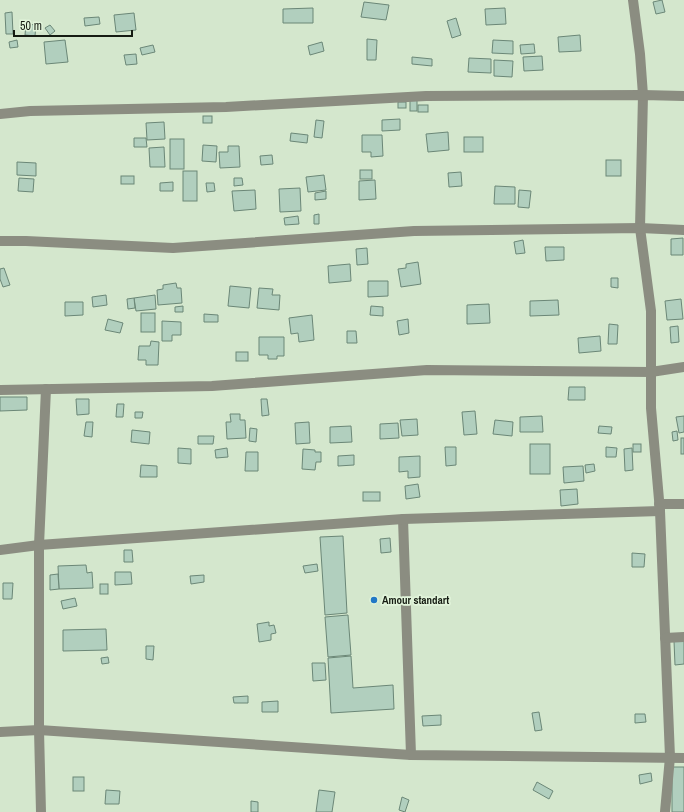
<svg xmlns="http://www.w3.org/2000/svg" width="684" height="812" viewBox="0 0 684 812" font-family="'Archivo Narrow',sans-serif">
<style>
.building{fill:#b1cfbe;stroke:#6b8777}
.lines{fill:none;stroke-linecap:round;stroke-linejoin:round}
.minor{stroke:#8b8d81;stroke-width:10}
.poi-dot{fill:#2278c6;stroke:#e1f4da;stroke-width:1.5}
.labels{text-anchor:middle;stroke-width:3.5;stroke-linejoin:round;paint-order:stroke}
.poi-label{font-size:11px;font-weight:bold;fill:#151b12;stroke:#e1f4da;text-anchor:start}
</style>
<rect width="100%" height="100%" fill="#d4e7cd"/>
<g class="building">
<polygon points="662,0 665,12 656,14 653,2"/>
<polygon points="364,2 389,5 386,20 361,17"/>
<polygon points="313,8 313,23 283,23 283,9"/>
<polygon points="505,8 506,24 486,25 485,9"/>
<polygon points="12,12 13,34 6,34 5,13"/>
<polygon points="134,13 136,30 116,32 114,15"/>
<polygon points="99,17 100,24 85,26 84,18"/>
<polygon points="456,18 461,35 452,38 447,21"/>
<polygon points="26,24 36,25 35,36 25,35"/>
<polygon points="50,25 55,31 50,35 45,28"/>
<polygon points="580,35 581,51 559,52 558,37"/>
<polygon points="367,39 377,40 376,60 367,60"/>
<polygon points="17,40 18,47 10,48 9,42"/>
<polygon points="65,40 68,62 46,64 44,42"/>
<polygon points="493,40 513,41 513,54 492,53"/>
<polygon points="322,42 324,51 310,55 308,46"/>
<polygon points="534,44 535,53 521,54 520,45"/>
<polygon points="153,45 155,52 142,55 140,48"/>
<polygon points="136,54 137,64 126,65 124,55"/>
<polygon points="542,56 543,70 524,71 523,57"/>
<polygon points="412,57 432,59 432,66 412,64"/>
<polygon points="469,58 491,59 491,73 468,72"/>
<polygon points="494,60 513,61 512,77 494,76"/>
<rect x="410" y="99" width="7" height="12"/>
<rect x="398" y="102" width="8" height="6"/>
<rect x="418" y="105" width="10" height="7"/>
<rect x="203" y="116" width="9" height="7"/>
<polygon points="400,119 400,130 382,131 382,120"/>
<polygon points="316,120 324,121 322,138 314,137"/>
<polygon points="164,122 165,139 147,140 146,123"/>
<polygon points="448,132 449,150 428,152 426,134"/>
<polygon points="291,133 308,135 307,143 290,141"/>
<polygon points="362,135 382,135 383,156 371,157 371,152 362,152"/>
<rect x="464" y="137" width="19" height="15"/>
<polygon points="134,138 146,138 147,147 134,147"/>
<rect x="170" y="139" width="14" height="30"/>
<polygon points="203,145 217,146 216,162 202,161"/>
<polygon points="228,146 239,146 240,167 220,168 219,152 228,152"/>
<polygon points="164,147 165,167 150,167 149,148"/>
<polygon points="272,155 273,164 261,165 260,156"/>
<rect x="606" y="160" width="15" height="16"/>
<polygon points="17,162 36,163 36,176 17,175"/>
<rect x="360" y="170" width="12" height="9"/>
<rect x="183" y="171" width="14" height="30"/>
<polygon points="461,172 462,186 449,187 448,173"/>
<polygon points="324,175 326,190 308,192 306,177"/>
<rect x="121" y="176" width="13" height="8"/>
<polygon points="19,178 34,179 33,192 18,191"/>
<polygon points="234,178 242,178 243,185 234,186"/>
<polygon points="375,180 376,199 359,200 359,181"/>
<polygon points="173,182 173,191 160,191 160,183"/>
<polygon points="206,183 214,183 215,191 207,192"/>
<polygon points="495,186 515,187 515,204 494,204"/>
<polygon points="300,188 301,211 280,212 279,189"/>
<polygon points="255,190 256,209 234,211 232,191"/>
<polygon points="519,190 531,191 529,208 518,207"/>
<polygon points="326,191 326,199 315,200 315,193"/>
<polygon points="319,214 319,224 314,224 314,215"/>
<polygon points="298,216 299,224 285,225 284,218"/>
<polygon points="683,238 683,255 671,255 671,239"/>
<polygon points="523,240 525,253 516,254 514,242"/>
<polygon points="545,247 564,247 564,260 546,261"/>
<polygon points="367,248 368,264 357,265 356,249"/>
<polygon points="418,262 421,284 401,287 398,269 406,268 406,264"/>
<polygon points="350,264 351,281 329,283 328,266"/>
<polygon points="4,268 10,285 3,287 0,279 0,269"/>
<polygon points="611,278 618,278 618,288 611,287"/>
<polygon points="368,281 388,281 388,296 368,297"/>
<polygon points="176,283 177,288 181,288 182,303 158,305 157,290 163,289 163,285"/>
<polygon points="230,286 251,288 249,308 228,306"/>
<polygon points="259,288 273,289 272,295 280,295 279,310 257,308"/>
<polygon points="106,295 107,305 93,307 92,297"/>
<polygon points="155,295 156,309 136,311 134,298"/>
<polygon points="134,298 135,308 128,309 127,299"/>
<polygon points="681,299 683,319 667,320 665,301"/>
<polygon points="558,300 559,315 530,316 530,301"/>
<polygon points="65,302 83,302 83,315 65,316"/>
<polygon points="489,304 490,323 467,324 467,305"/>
<polygon points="183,306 183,312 175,312 175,307"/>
<polygon points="371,306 383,307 383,316 370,315"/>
<rect x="141" y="313" width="14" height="19"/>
<polygon points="204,314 218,315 218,322 204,322"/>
<polygon points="312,315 314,340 299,342 298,333 291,334 289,318"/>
<polygon points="108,319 123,323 120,333 105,330"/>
<polygon points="408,319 409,333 399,335 397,321"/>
<polygon points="162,321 181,322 181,335 172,335 172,341 162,341"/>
<polygon points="609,324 618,325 617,344 608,344"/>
<polygon points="678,326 679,342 671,343 670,327"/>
<polygon points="347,331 356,331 357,343 347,343"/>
<polygon points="600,336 601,351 579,353 578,338"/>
<polygon points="259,337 284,337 284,356 277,356 277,359 268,359 268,355 259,355"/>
<polygon points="151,341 159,342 158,365 146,365 146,360 138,360 139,346 150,346"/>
<rect x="236" y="352" width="12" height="9"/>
<polygon points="569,387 585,387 585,400 568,400"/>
<polygon points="0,397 27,397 27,410 0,411"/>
<polygon points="76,399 89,399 89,414 77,415"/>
<polygon points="261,399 267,399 269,415 262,416"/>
<polygon points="117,404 124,404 123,417 116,417"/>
<polygon points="475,411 477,434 464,435 462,412"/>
<polygon points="135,412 143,412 142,418 135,418"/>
<polygon points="230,414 240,414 240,420 245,420 246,438 227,439 226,422 231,422"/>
<polygon points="542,416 543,432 520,432 520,417"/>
<polygon points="684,416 684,432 679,433 676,417"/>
<polygon points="417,419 418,435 402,436 400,420"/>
<polygon points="495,420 513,422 512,436 493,434"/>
<polygon points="86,422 93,422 92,437 84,436"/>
<polygon points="309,422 310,443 296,444 295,423"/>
<polygon points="398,423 399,438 380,439 380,424"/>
<polygon points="351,426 352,442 330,443 330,427"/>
<polygon points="599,426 612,427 611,434 598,433"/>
<polygon points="250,428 257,429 256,442 249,441"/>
<polygon points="132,430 150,432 149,444 131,442"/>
<polygon points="677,431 678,440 673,441 672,432"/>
<polygon points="198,436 214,436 213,444 198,444"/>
<rect x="681" y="438" width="3" height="16"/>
<rect x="530" y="444" width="20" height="30"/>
<rect x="633" y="444" width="8" height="8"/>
<polygon points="445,447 456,447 456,465 446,466"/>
<polygon points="606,447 617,448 616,457 606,457"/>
<polygon points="178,448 191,449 191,464 178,463"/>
<polygon points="227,448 228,457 216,458 215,450"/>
<polygon points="632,448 633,470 625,471 624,449"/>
<polygon points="303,449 315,450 315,452 321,452 321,462 316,462 315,470 302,469"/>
<polygon points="246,452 258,452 258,471 245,471"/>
<polygon points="354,455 354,465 338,466 338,456"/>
<polygon points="420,456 420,477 408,478 408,471 399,472 399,457"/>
<polygon points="594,464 595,471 586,473 585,465"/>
<polygon points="141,465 157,466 157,477 140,477"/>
<polygon points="583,466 584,481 564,483 563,467"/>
<polygon points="418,484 420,497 406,499 405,486"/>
<polygon points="577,489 578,504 561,506 560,490"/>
<rect x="363" y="492" width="17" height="9"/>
<polygon points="343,536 347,613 325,615 320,537"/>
<polygon points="390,538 391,552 381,553 380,539"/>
<polygon points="124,550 132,550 133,562 124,562"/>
<polygon points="632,553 645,554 644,567 632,567"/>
<polygon points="317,564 318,571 305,573 303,566"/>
<polygon points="86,565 87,573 92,572 93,588 59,589 58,566"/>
<polygon points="115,572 131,572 132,584 115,585"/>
<polygon points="58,574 59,589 50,590 50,575"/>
<polygon points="204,575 204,582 191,584 190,576"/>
<polygon points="3,583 13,583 12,599 3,599"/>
<rect x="100" y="584" width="8" height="10"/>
<polygon points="75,598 77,606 63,609 61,601"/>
<polygon points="348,615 351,655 328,657 325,617"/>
<polygon points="269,622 269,626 274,625 276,633 271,634 271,640 259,642 257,624"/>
<polygon points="106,629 107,650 63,651 63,630"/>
<polygon points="674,641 684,641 684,664 675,665"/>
<polygon points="146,646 154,646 153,660 146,659"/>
<polygon points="351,656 353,688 393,685 394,709 331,713 328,658"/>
<polygon points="108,657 109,663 102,664 101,658"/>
<polygon points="312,663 325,663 326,680 313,681"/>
<polygon points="248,696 248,703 234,703 233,697"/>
<polygon points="278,701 278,712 262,712 262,702"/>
<polygon points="539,712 542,730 535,731 532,713"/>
<polygon points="635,714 645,714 646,722 635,723"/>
<polygon points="441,715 441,725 423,726 422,716"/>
<rect x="672" y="767" width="12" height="45"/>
<polygon points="651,773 652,781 640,784 639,775"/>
<rect x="73" y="777" width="11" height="14"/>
<polygon points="537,782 553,791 549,799 533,790"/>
<polygon points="106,790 120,791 119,804 105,804"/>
<polygon points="319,790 335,792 332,812 316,812"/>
<polygon points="402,797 409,800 405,812 399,810"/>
<polygon points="251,801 258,802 258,812 251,812"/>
</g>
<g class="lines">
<g class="minor">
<polyline points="633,0 640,54 643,95 640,228 651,311 651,408 660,511 670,757 665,812"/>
<polyline points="0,114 30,111 226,107 426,96 643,95 684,96"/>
<polyline points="0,241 26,241 173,248 414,231 640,228 684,230"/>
<polyline points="0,390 212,386 427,370 651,372 684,367"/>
<polyline points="659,504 684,504"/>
<polyline points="403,519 411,755"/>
<polyline points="0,550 39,545 403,519 660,511"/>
<polyline points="665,638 684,637"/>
<polyline points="0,732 39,730 411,755 684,758"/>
<polyline points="41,812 39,730 39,545 46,389"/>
</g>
</g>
<circle class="poi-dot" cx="374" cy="600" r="4"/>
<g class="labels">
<g class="poi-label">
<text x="382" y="604">Amour standart</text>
</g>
</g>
<path d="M14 30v6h118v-6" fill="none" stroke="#151b12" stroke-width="2"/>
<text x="20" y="30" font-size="12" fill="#151b12" stroke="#e1f4da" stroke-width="3" paint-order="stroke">50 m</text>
</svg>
